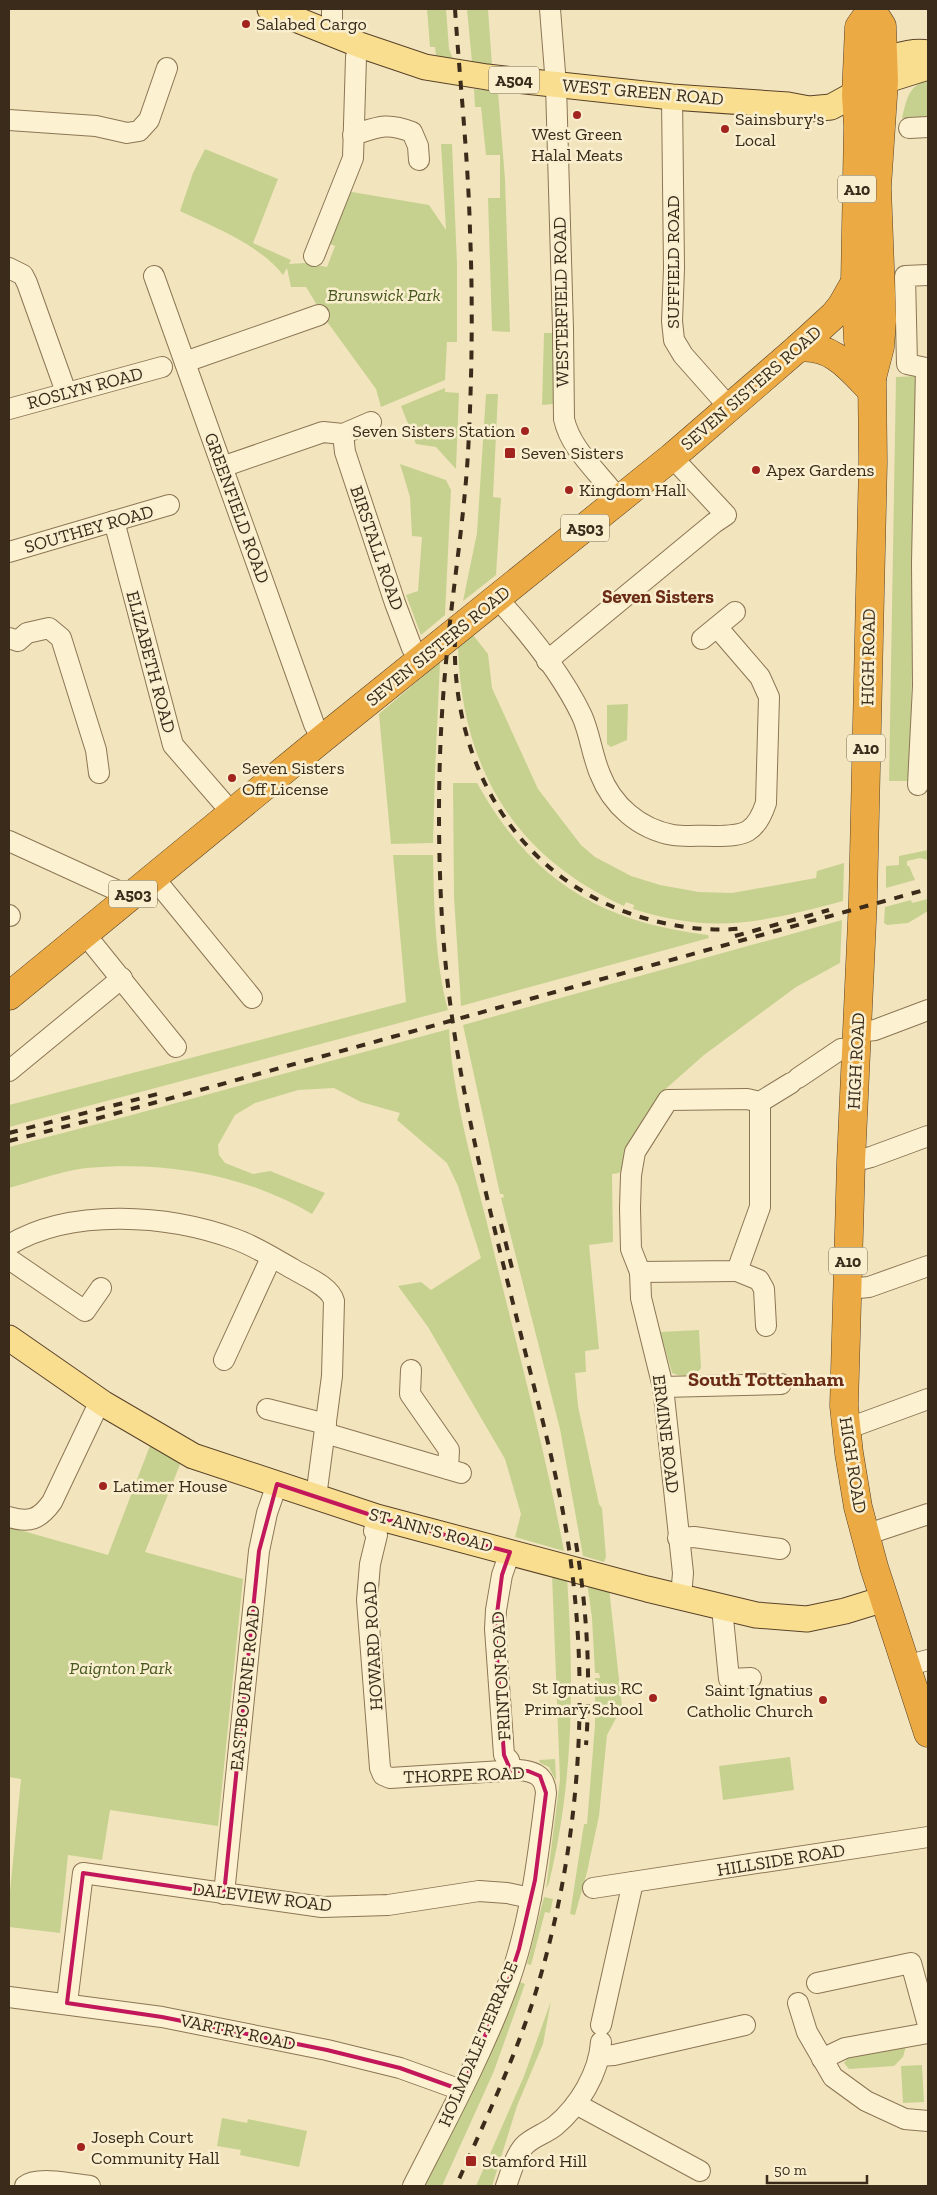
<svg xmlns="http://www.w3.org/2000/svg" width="937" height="2195" viewBox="0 0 937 2195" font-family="'Zilla Slab',serif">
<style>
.green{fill:#c6d190}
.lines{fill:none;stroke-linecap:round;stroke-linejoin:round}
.minor-casing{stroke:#8c7554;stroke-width:22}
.major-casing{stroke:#594229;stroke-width:27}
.highway-casing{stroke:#594229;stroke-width:29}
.minor{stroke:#fcf1d1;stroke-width:20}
.major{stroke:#fade90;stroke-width:25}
.highway{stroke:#ebaa44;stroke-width:28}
.rail{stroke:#3a2b1b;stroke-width:4;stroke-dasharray:9 9;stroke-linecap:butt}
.marked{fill:none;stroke:#c2185b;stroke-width:4;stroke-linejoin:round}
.poi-dot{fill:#a1241e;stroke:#f9eece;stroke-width:2}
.labels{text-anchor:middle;stroke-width:5;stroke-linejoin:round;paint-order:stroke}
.shield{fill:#f9eece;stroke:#736651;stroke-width:1}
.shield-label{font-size:16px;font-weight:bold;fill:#3a2b1b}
.poi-label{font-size:18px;fill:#3a2b1b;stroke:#f9eece;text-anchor:start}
.street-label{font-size:18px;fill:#3a2b1b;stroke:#f9eece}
.park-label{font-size:18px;font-style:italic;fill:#47581f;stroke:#f9eece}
.neighbourhood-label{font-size:19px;font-weight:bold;fill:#6b2c16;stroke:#f9eece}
.quarter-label{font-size:20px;font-weight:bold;fill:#6b2c16;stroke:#f9eece}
</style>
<rect width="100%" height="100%" fill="#f2e5bd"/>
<g class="green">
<polygon points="427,9 446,9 449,49 453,59 436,55 435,47 430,47"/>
<polygon points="467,9 488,9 492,66 472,62"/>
<path d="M928 79V118H902C907 98 908 87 928 79Z"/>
<polygon points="474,89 498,92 505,179 510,332 492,331 488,198 500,198 500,155 486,155 481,107 475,107"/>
<path d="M441 144H452L457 264V342H447L445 380 381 407 376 389 328 323 306 287H291L287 268 283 275C260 245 214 227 180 211L193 173 205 149 278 179 253 243 291 260 289 264 305 263 327 267 335 246 325 242 346 191 429 205 446 230Z"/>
<polygon points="544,333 554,333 553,404 542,405"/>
<polygon points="917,376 910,781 889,781 896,377"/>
<polygon points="445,388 445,392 459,393 456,469 436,447 416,444 401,406"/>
<polygon points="486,394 498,394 493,497 501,498 496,575 463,601 477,533"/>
<polygon points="400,464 446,480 451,490 445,615 421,635 406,595 418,591 422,537 412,536 410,497"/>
<path d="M473 635 488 654 492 688 538 789 581 845 595 857 631 876 660 885 699 892 732 893 816 878 817 871 844 863 843 901C763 922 714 935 633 909L634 905 626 902 624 906C514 856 462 768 458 648Z"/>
<polygon points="440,662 435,772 433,843 391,844 379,714"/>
<polygon points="628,704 627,740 611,747 607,744 607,705"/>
<path d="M453 783H477C531 880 600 922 708 935L709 938 461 1006 454 897Z"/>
<polygon points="928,850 928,860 920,858 907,861 907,866 909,866 915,880 886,888 886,866 899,865 899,856"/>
<path d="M393 855H433C434 904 435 962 448 1010L9 1127V1105L406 1002Z"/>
<polygon points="928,899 928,911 908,923 887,925 884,923 885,907 911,900 912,903"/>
<polygon points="842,920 840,963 796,987 704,1055 661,1093 625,1166 619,1173 612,1174 613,1242 589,1245 599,1349 585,1351 586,1372 575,1373 578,1406 599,1504 602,1508 606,1557 604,1562 583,1556 560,1429 501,1198 504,1197 503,1194 500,1194 463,1025"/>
<path d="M449 1029C452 1090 471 1159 486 1219 512 1329 543 1439 564 1551L515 1537 521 1514 505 1459 428 1327 398 1286 421 1282 431 1290 481 1258 458 1186 447 1163 397 1120 400 1113 361 1102 334 1088 298 1090 255 1103 235 1115 218 1145 219 1155 225 1163 253 1174 270 1171 325 1193 312 1214C244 1174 165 1161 87 1168 65 1170 31 1182 9 1188V1147L128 1116Z"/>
<polygon points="699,1330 701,1368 694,1376 678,1375 672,1373 660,1332"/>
<polygon points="151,1443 181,1462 145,1552 243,1579 218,1826 110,1810 102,1860 68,1855 60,1933 9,1927 9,1902 21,1779 9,1777 9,1527 108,1555"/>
<path d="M552 1574 567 1577C574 1681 574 1780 549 1883L546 1889 560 1780Z"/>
<polygon points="587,1582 609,1588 622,1707 607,1735 599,1816 587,1872 575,1915 570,1914 584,1824 587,1824 595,1725 595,1678 600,1678 599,1673 595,1673 592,1618"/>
<polygon points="790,1757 794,1790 723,1800 719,1766"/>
<polygon points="555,1759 556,1779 555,1779 549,1767 540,1763 539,1760"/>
<polygon points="544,1897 553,1899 550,1913 545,1912 531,1965 527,1964"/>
<polygon points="520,1982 525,1984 494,2071 442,2186 425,2186 475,2086"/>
<polygon points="551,2001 543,2044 517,2106 492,2186 476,2186 524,2076"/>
<polygon points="906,2046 903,2057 894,2066 849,2069 844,2063 850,2056"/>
<polygon points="922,2065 924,2102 903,2103 901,2066"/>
<polygon points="222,2118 247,2123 248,2119 307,2131 299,2167 240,2155 241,2150 217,2146"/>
</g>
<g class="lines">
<defs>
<g id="minor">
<path d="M550 9 556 85 563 329 564 419C571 451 601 474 619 500"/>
<polyline points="329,34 332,23 332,9"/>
<polyline points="672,97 674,268 672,321 674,340 683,355 729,407"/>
<polyline points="9,120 96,126 127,133 139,131 149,120 167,68"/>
<polyline points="909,128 928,127"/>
<path d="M353 135C378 127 386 122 412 132L418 146 419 160"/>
<polyline points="314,256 353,158 356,57 360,45"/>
<polyline points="9,268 23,275 27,283 66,392"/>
<polyline points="154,276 314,724 322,739"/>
<polyline points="185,362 319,315"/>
<polyline points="9,409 162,367"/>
<polyline points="343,434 345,452 395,603 412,648 421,659"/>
<polyline points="222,467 323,432 343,434 371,422"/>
<polyline points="114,521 173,745 232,813"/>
<polyline points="9,552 169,505"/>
<path d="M497 598C527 631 563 676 582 716 590 734 592 755 600 774 612 805 639 829 673 835 686 837 701 835 715 836 745 836 756 833 766 803L769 697 760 677 717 627"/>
<polyline points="9,638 18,641 27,633 49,628 61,638 96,750 99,773"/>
<polyline points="702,639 735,612"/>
<polyline points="547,661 714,523 726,515 672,457"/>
<polyline points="918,785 923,686 922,563 926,368 907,364 905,276 928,275"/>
<polyline points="9,841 114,889 127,899"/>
<polyline points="154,878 252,998"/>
<polyline points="9,915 10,916"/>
<polyline points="84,933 176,1047"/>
<polyline points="858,1032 875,1030 928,1010"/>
<polyline points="9,1071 122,978"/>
<polyline points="798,1078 841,1049 857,1048"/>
<polyline points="851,1162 871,1157 928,1136"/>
<path d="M9 1245C72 1207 169 1215 235 1239 255 1246 275 1259 293 1269 306 1277 330 1286 334 1301L332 1376 316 1497"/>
<polyline points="9,1259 85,1311 101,1288"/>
<polyline points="737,1271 759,1280 764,1289 766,1326"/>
<polyline points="640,1272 737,1271 760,1207 760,1102"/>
<polyline points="847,1289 869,1287 928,1266"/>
<polyline points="224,1360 271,1258"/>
<polyline points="411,1370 410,1394 449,1450 448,1469"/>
<polyline points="663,1387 781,1384"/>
<polyline points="267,1409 326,1424"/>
<polyline points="846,1429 928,1399"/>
<polyline points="325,1433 461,1473"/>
<path d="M9 1517C29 1523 39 1520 52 1502L100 1401"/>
<path d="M377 1517 374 1531 377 1535 370 1564 367 1600 380 1768 383 1775 390 1778 519 1770C534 1771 545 1776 546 1793 538 1858 530 1925 507 1987 482 2055 446 2121 413 2186"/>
<polyline points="865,1535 928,1514"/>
<polyline points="678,1538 694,1537 780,1549"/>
<polyline points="510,1552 502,1575 496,1610 495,1629 504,1755 509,1760 511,1770"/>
<polyline points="681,1597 683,1573 663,1387 641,1298 640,1272 631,1249 630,1208 631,1175 635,1152 668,1100 747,1099 760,1102 791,1083"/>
<polyline points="722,1608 729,1679 751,1678"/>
<polyline points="906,1666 928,1660"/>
<polyline points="593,1888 928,1837"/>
<polyline points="224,1894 259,1551 267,1513 277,1484"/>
<polyline points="817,1983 911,1963 928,2025"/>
<polyline points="9,1997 162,2017 327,2050 400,2068 461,2090"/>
<polyline points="67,2003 83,1873 322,1907 388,1905 479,1891 507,1893 531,1898"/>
<polyline points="798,2003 807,2032 833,2077 866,2101 905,2119 928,2121"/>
<polyline points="601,2025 633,1882"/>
<polyline points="600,2056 614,2055 745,2025"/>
<polyline points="822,2059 845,2048 928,2033"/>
<polyline points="576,2104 700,2171"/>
<path d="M25 2186C37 2176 74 2184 90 2186"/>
<path d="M506 2186C511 2173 515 2154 526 2144 534 2137 546 2133 555 2126 579 2106 599 2073 601 2042"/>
</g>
<g id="major">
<polyline points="270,9 360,45 425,67 487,77 672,97 788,105 809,109 831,107 871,85 928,67"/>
<path d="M866 70C882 60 909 49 928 53"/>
<polyline points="9,1338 104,1404 193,1456 377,1517 647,1589 756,1615 807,1619 845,1611 884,1599"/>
</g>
<g id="highway">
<polyline points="871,9 882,26 884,81 877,187 882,320 880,347 872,378"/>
<polyline points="871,10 859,27 856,95 858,126 855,282 858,340 860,353 872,378 873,462 863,899 851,1162 844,1406 849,1453 858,1507 874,1567 928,1733"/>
<path d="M798 348C831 344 849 367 870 389"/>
<polyline points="9,996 322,739 672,457 798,348 834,315 842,305 867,261 878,234"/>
</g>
</defs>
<use href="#minor" class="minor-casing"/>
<use href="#major" class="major-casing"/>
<use href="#highway" class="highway-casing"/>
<use href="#minor" class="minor"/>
<use href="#major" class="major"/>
<use href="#highway" class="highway"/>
<g class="rail">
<path d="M455 9C460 83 468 157 470 231 473 305 472 379 468 453 464 520 453 586 447 652 438 740 437 831 442 919 451 1068 490 1211 526 1355 539 1406 552 1456 562 1507 593 1670 583 1843 533 2001 512 2065 483 2125 456 2186"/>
<path d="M455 638C451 768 522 886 651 920 682 928 714 932 745 928"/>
<polyline points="735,936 829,910"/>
<polyline points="9,1133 161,1093"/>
<polyline points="9,1141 99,1118 928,889"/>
<polyline points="501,1224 512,1268"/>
<path d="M576 1543C587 1609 591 1678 586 1745"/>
</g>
</g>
<path class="marked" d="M277 1484 377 1517 510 1552 502 1575 495 1629 504 1755 511 1771H528L540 1776 546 1793 535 1880 519 1949 507 1986 461 2090 400 2068 327 2050 162 2017 67 2003 83 1873 224 1894 259 1551Z"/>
<g class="poi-dot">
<circle cx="246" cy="24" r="5"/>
<circle cx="577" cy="115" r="5"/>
<circle cx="725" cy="129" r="5"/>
<circle cx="525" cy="431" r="5"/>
<rect x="504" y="447" width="12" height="12" rx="2.5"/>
<circle cx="756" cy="470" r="5"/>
<circle cx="569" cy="490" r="5"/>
<circle cx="232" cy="778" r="5"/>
<circle cx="103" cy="1486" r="5"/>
<circle cx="653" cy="1698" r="5"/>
<circle cx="823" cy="1700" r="5"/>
<circle cx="81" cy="2147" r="5"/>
<rect x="465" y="2155" width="12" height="12" rx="2.5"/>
</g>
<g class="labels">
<g class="shield">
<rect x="489" y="66.5" width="50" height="27" rx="4"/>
<rect x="838" y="175.5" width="38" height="27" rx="4"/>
<rect x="561" y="514.5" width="48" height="27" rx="4"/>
<rect x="847" y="734.5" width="38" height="27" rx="4"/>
<rect x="109" y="880.5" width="48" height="27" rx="4"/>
<rect x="829" y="1247.5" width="38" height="27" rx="4"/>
</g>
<g class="shield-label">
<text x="514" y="86">A504</text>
<text x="857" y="195">A10</text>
<text x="585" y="534">A503</text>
<text x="866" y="754">A10</text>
<text x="133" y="900">A503</text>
<text x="848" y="1267">A10</text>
</g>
<g class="poi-label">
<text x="256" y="30">Salabed Cargo</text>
<text x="735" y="125">Sainsbury's<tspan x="735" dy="21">Local</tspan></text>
<text x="577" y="140" text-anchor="middle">West Green<tspan x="577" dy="21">Halal Meats</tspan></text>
<text x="515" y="437" text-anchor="end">Seven Sisters Station</text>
<text x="521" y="459">Seven Sisters</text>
<text x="766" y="476">Apex Gardens</text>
<text x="579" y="496">Kingdom Hall</text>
<text x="242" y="774">Seven Sisters<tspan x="242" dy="21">Off License</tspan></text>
<text x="113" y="1492">Latimer House</text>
<text x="643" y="1694" text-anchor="end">St Ignatius RC<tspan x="643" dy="21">Primary School</tspan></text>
<text x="813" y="1696" text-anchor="end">Saint Ignatius<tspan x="813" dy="21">Catholic Church</tspan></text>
<text x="91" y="2143">Joseph Court<tspan x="91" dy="21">Community Hall</tspan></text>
<text x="482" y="2167">Stamford Hill</text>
</g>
<g class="street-label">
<text transform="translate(643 92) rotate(5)" y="6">WEST GREEN ROAD</text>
<text transform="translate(673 262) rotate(-90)" y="6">SUFFIELD ROAD</text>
<text transform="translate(561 302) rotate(-91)" y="6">WESTERFIELD ROAD</text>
<text transform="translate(85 388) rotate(-15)" y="6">ROSLYN ROAD</text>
<text transform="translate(751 388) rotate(-41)" y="6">SEVEN SISTERS ROAD</text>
<text transform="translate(237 508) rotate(70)" y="6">GREENFIELD ROAD</text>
<text transform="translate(89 529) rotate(-16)" y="6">SOUTHEY ROAD</text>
<text transform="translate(377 548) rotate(71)" y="6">BIRSTALL ROAD</text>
<text transform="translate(438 646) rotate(-39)" y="6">SEVEN SISTERS ROAD</text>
<text transform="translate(868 657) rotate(-89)" y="6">HIGH ROAD</text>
<text transform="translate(151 662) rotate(75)" y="6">ELIZABETH ROAD</text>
<text transform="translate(856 1061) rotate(-87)" y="6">HIGH ROAD</text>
<text transform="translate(666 1434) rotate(83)" y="6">ERMINE ROAD</text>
<text transform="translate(853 1465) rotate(81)" y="6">HIGH ROAD</text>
<text transform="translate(431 1530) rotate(15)" y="6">ST ANN'S ROAD</text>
<text transform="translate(373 1646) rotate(-93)" y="6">HOWARD ROAD</text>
<text transform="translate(501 1676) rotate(-93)" y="6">FRINTON ROAD</text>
<text transform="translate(245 1688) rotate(-84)" y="6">EASTBOURNE ROAD</text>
<text transform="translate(464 1775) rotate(-2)" y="6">THORPE ROAD</text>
<text transform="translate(781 1860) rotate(-9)" y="6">HILLSIDE ROAD</text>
<text transform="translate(262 1897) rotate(7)" y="6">DALEVIEW ROAD</text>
<text transform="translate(238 2032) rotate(12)" y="6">VARTRY ROAD</text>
<text transform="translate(478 2044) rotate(-67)" y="6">HOLMDALE TERRACE</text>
</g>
<g class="park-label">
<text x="384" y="301">Brunswick Park</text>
<text x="121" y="1674">Paignton Park</text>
</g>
<g class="neighbourhood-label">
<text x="658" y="603">Seven Sisters</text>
</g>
<g class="quarter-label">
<text x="766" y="1386">South Tottenham</text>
</g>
</g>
<rect width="937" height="2195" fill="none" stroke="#3a2b1b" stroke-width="20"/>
<path d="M767 2175v8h100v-8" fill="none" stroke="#3a2b1b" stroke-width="2.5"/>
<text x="774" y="2175" font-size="15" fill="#3a2b1b" stroke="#f9eece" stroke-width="4" paint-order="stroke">50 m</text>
</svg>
